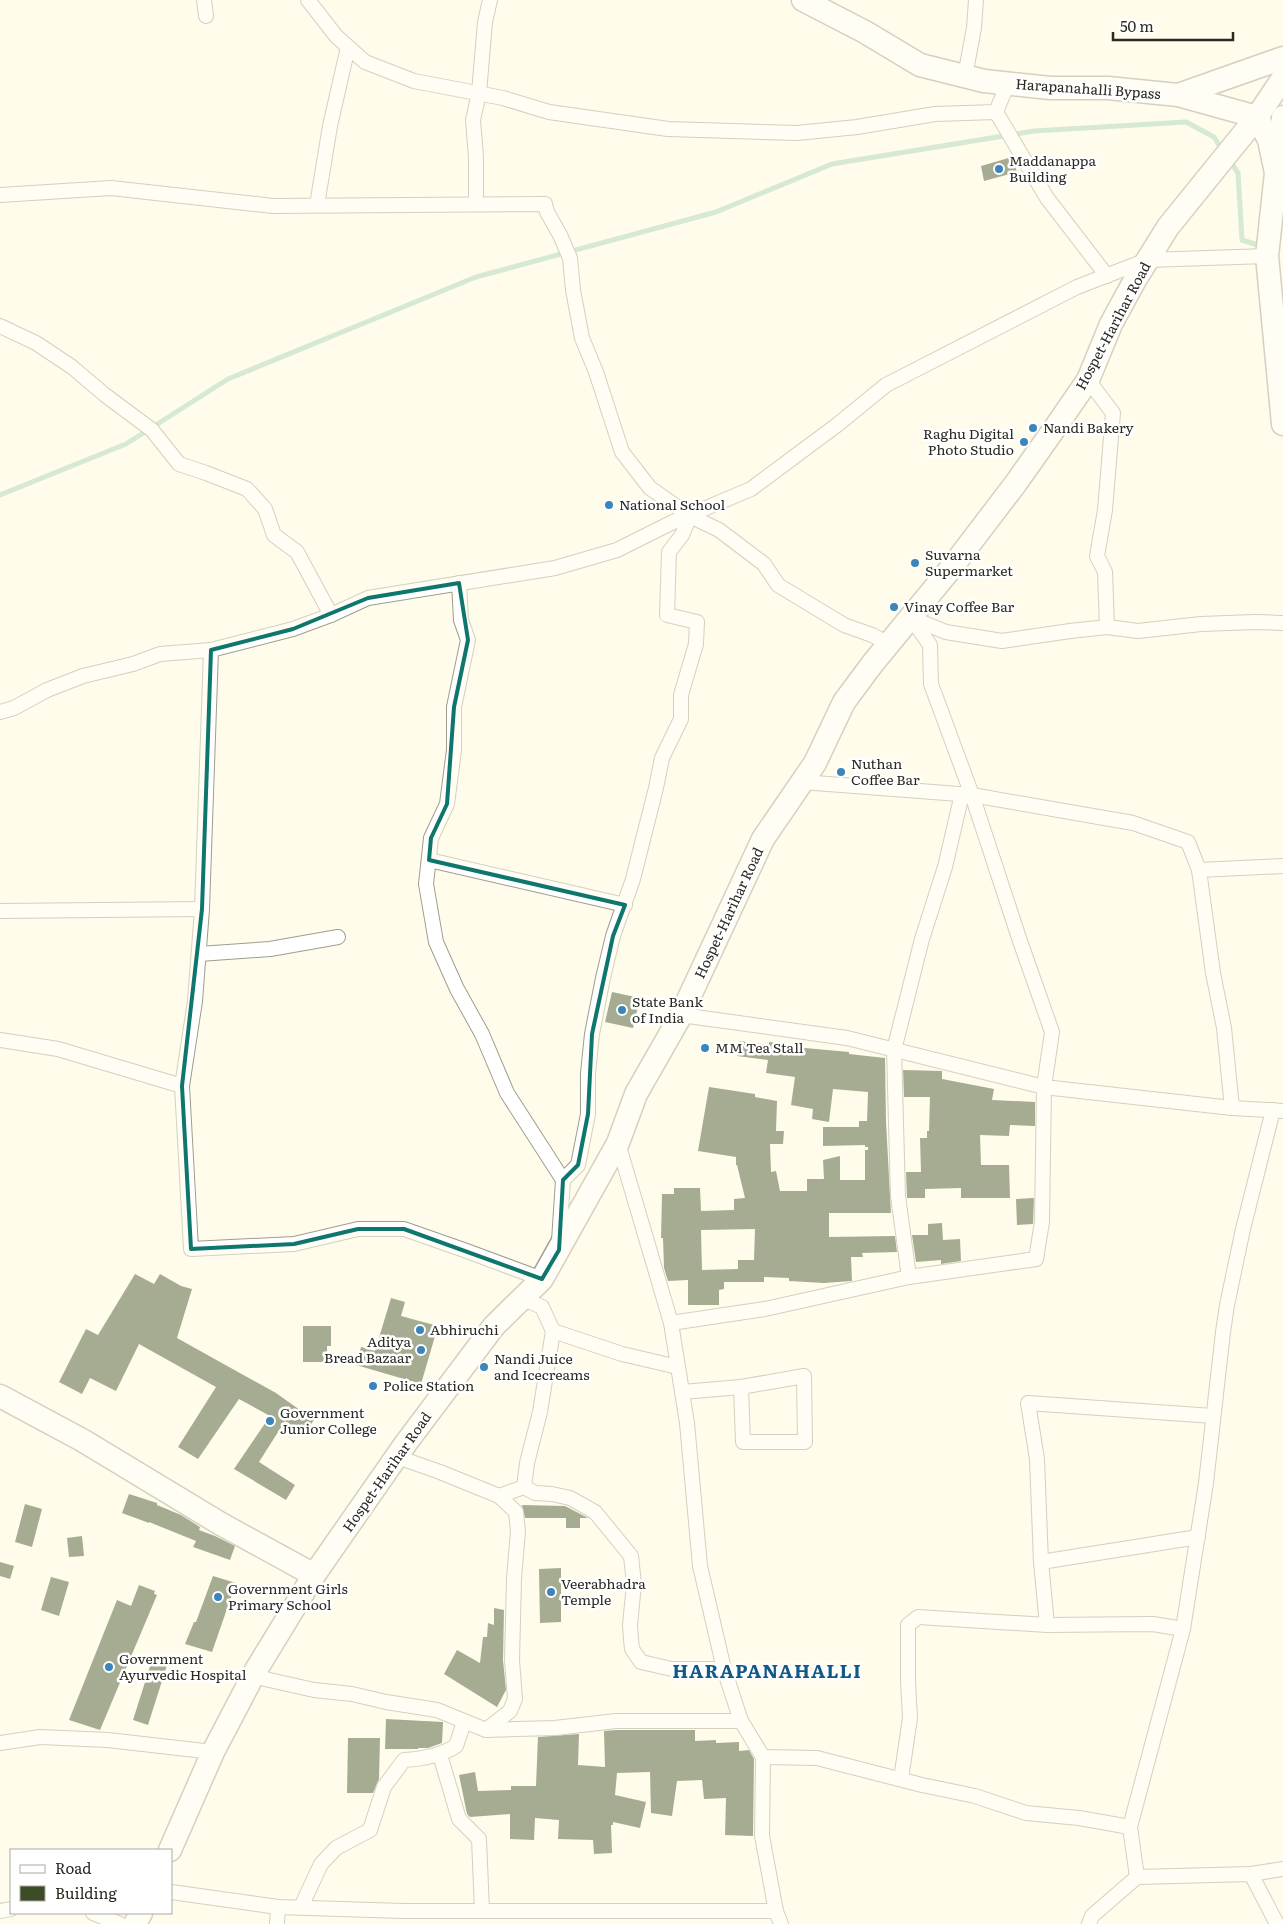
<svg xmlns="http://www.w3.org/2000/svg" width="1283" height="1924" viewBox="0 0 1283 1924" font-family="Literata,serif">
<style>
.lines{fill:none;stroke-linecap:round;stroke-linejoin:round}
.stream{stroke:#a5d3b6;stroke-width:5}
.building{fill:#3b4c26;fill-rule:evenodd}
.minor-casing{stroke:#9f9d8d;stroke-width:16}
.primary-casing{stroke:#9f9d8d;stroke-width:25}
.minor{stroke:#fff;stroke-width:14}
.primary{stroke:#fff;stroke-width:22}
.marked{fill:none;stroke:#0f766e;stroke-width:4;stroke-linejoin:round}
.poi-dot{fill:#3c85ba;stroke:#fff;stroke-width:2}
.labels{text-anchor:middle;stroke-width:5;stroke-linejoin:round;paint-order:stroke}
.street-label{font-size:14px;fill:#2a2922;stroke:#fff}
.poi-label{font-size:14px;fill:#2a2922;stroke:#fff;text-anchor:start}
.district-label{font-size:19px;font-weight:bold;letter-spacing:1px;fill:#115a87;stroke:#fff}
</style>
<rect width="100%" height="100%" fill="#fffceb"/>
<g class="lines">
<g class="stream">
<polyline points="1230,161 1238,173 1242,240 1264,247"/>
<polyline points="0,495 126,444 228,379 476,277 716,212 832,164 1034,131 1186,122 1214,137 1222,150"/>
</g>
</g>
<g class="building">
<polygon points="1012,157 1017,172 984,181 981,166"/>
<polygon points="612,992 640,998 633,1028 605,1022"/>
<path d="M739 1041 769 1045V1042L794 1045V1047L849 1052V1054L885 1058 886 1122 891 1213H829V1237L895 1236 897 1252 862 1253 863 1257H851L852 1281 824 1283 789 1281V1278L764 1277V1282H724V1289L719 1290V1305H688V1280L668 1281 664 1268 663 1238H661L662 1194H674V1188H700L701 1211 734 1210V1199L745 1198 737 1165H736V1157L698 1151 709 1087 755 1094V1097L777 1101 776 1131H784L783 1144H770L771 1172 776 1171 780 1191H807V1179H824L823 1160 840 1156V1180H865V1150H868V1147H865V1145L823 1146V1127H859V1121H867L868 1092 833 1089 829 1122 812 1119 813 1109 791 1105 795 1077 766 1073 768 1060 737 1056ZM755 1229 754 1260H738V1269L702 1270 701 1230Z"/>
<polygon points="903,1070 942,1071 942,1079 994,1089 992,1100 1035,1102 1035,1126 1010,1125 1009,1136 980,1135 981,1165 1009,1165 1010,1198 961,1198 961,1188 925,1189 925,1198 907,1198 906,1172 921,1172 920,1138 927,1138 927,1131 929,1131 930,1097 904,1097"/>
<polygon points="1034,1198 1033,1224 1017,1225 1016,1199"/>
<polygon points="942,1223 943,1240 960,1239 961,1261 941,1264 941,1260 916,1262 912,1235 928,1235 928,1224"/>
<polygon points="135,1274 154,1284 160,1274 181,1286 192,1289 177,1338 276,1393 314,1420 304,1434 285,1421 259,1462 295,1485 286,1500 234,1469 270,1416 239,1399 198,1459 178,1447 216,1387 139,1344 116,1391 90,1378 82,1394 59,1382 86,1329 98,1335"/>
<polygon points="391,1298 405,1302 401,1316 438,1326 421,1384 356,1365 361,1347 375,1351"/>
<polygon points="303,1326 331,1326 331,1346 327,1346 327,1362 303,1362"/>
<polygon points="129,1494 157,1503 157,1505 181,1515 200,1527 199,1530 215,1536 235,1546 230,1560 193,1547 196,1541 149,1522 149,1523 122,1513"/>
<polygon points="25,1504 42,1509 32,1547 15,1542"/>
<polygon points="522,1505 565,1506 588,1518 580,1518 580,1528 566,1528 566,1518 525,1518"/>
<polygon points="82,1536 84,1556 69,1557 67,1538"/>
<polygon points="0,1562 14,1566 10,1579 0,1576"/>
<polygon points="561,1568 561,1622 540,1623 539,1569"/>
<polygon points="213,1576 236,1583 212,1652 185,1644 194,1622 196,1622"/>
<polygon points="51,1577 69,1582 59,1616 41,1610"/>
<polygon points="139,1585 155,1591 154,1594 157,1595 100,1730 69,1720 117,1600 131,1606"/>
<polygon points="494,1608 504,1610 503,1660 506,1690 497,1707 444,1674 457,1650 480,1663 483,1637 487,1637 488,1623 494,1625"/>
<polygon points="153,1657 168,1662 148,1725 133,1720"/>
<polygon points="386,1719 443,1722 442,1743 428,1748 418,1748 418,1749 385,1749"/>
<polygon points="616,1730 695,1730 695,1741 716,1740 716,1743 739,1742 739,1751 749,1750 754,1759 753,1836 725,1835 726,1798 704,1799 702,1780 677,1781 672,1816 651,1813 650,1772 617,1773 615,1795 646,1802 640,1828 613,1822 613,1825 611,1825 612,1853 594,1854 593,1840 558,1839 559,1820 535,1818 534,1840 510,1839 510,1814 470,1817 467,1814 459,1775 475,1772 478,1791 511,1790 511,1786 536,1786 538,1737 579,1734 578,1765 605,1767 604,1731"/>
<polygon points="348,1738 380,1738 379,1779 373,1793 347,1793"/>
</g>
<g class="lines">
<defs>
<g id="minor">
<polyline points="204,0 206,16"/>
<polyline points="308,0 336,36 365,62 414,81 503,98 549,112 668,129 797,133 857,127 935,114 996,112 1008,83"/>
<polyline points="965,76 974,28 976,0"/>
<polyline points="996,112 1047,198 1107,276"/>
<polyline points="0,195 111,188 273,206 545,204 547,212 560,235 570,258 573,290 582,338 596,372 622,452 650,488 690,516 682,535 669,552 667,615 697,622 696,644 681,695 681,719 662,758 656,788 633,879 613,936 603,978 592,1034 588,1073 588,1114 578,1165 563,1180"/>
<polyline points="476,204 476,157 473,120 479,93 485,22 490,0"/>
<polyline points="317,205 330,126 348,47"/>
<polyline points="0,326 36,343 72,367 105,395 152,430 179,464 206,473 247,489 265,509 274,535 297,552 331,615"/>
<polyline points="1088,380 1113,413 1105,510 1097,556 1105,572 1107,627"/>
<polyline points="690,516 719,530 764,564 778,585 844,625 872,635 889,644"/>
<polyline points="459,583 461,620 468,640 454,707 454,750 447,804 431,838 426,884 436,942 457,989 482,1034 507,1093 563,1180 559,1241"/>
<polyline points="0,712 14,708 47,690 83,676 133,664 160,654 211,650 293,629 331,615 368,598 555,568 617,550 673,522 751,489 837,425 886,385 1077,287 1147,260 1267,256"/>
<polyline points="802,782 972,795 1133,823 1188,842 1199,870 1283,866"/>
<polyline points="429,860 625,905"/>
<polyline points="1199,870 1213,973 1224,1028 1232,1108"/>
<polyline points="0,911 202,909"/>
<polyline points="199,954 270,949 338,937"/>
<polyline points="681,1015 847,1038 1044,1087 1232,1108 1283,1111"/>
<polyline points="0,1040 58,1049 182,1086 191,1249 294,1244 358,1229 404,1229 464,1250 542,1279"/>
<polyline points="182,1086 195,1001 202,909 211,650"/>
<polyline points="1273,1110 1243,1229 1227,1305 1223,1332 1206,1483 1183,1629 1130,1827 1137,1877 1251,1874 1277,1924"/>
<polyline points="618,1143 671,1323 687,1423 700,1566 724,1669 741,1721 763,1757 762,1836 776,1911 781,1924"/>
<polyline points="909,1277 898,1196 894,1050 922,939 945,867 962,794"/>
<polyline points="671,1323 765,1309 909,1277 1036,1259 1042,1222 1044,1087 1052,1032 1020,941 972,795 931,684 930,645 911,618 946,632 1002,641 1070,631 1107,627 1138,631 1201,624 1255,622 1283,623"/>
<polyline points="553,1331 622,1354 678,1367"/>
<polyline points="682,1392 741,1387 804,1376 805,1442 743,1442 741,1387"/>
<polyline points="395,1459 403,1459 440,1472 499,1496 524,1487 527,1463 540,1412 553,1331 542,1307 522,1298"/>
<polyline points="524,1487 535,1493 552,1494 570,1498 595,1512 631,1556 634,1584 630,1625 631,1639 632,1649 641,1662 672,1669 724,1669"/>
<polyline points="1041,1562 1037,1459 1028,1403 1213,1416"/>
<polyline points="1047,1625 1041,1562 1198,1537"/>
<polyline points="256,1670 265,1679 314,1690 352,1694 386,1702 437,1710 486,1730 510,1711 515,1699 512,1660 514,1579 518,1531 516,1512 499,1496"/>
<polyline points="486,1730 555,1728 616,1721 741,1721"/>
<polyline points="0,1743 40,1737 108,1740 213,1752"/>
<polyline points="440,1755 459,1819 479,1839 482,1911"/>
<polyline points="763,1757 817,1758 922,1785 975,1796 1026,1813 1079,1818 1130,1827"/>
<polyline points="901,1779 910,1718 908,1682 908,1625 918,1617 1047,1625 1153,1624 1183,1629"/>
<polyline points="1251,1874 1283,1869"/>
<polyline points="171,1892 278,1907 403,1911 776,1911"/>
<path d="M301 1907 321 1864 336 1848 370 1830 384 1787 404 1760C423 1759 440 1756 456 1746L464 1722"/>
<polyline points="0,1911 11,1909"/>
<polyline points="93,1913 120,1924"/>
<polyline points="277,1924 278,1907"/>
<polyline points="1089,1924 1092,1916 1137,1877"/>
</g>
<g id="primary">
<polyline points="803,0 865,32 920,65 984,81 1050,88 1108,88 1178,95 1257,117 1269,140 1276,173 1267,256 1283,424"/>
<polyline points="1178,95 1283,58"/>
<polyline points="1278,160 1283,117"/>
<polyline points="0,1396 82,1440 221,1524 314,1575"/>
<polyline points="170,1850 213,1752 256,1670 314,1575 406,1443 494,1326 542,1279 618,1143 636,1094 681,1015 763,839 815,763 844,702 873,663 952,567 1016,483 1057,425 1088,380 1111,324 1135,280 1168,227 1257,117 1283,78"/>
<polyline points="135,1924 141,1913"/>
</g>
</defs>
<use href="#minor" class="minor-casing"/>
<use href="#primary" class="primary-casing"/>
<use href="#minor" class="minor"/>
<use href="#primary" class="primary"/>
</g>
<path d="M0 0H1283V1924H0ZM459 583 468 640 454 707 447 804 431 838 429 860 625 905 613 936 592 1034 588 1114 578 1165 563 1180 559 1250 542 1279 404 1229H358L294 1244 191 1249 182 1086 202 909 211 650 293 629 368 598Z" fill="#fffceb" fill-opacity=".55" fill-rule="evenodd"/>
<path class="marked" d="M459 583 468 640 454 707 447 804 431 838 429 860 625 905 613 936 592 1034 588 1114 578 1165 563 1180 559 1250 542 1279 404 1229H358L294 1244 191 1249 182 1086 202 909 211 650 293 629 368 598Z"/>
<g class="poi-dot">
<circle cx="999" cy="169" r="5"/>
<circle cx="1033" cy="428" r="5"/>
<circle cx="1024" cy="442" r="5"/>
<circle cx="609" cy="505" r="5"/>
<circle cx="915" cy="563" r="5"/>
<circle cx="894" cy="607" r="5"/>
<circle cx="841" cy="772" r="5"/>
<circle cx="622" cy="1010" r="5"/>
<circle cx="705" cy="1048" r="5"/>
<circle cx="420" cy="1330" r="5"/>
<circle cx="421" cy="1350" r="5"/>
<circle cx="484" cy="1367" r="5"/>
<circle cx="373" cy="1386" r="5"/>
<circle cx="270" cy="1421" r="5"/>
<circle cx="551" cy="1592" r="5"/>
<circle cx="218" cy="1597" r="5"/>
<circle cx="109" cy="1667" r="5"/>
</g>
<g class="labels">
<g class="street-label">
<text transform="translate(1088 89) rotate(4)" y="5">Harapanahalli Bypass</text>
<text transform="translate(1113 326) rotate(-62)" y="5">Hospet-Harihar Road</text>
<text transform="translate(729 913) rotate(-65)" y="5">Hospet-Harihar Road</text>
<text transform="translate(387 1472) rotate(-55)" y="5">Hospet-Harihar Road</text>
</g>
<g class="poi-label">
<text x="1009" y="166">Maddanappa<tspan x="1009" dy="16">Building</tspan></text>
<text x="1043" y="433">Nandi Bakery</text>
<text x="1014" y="439" text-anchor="end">Raghu Digital<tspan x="1014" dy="16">Photo Studio</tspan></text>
<text x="619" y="510">National School</text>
<text x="925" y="560">Suvarna<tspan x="925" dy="16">Supermarket</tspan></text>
<text x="904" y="612">Vinay Coffee Bar</text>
<text x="851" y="769">Nuthan<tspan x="851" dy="16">Coffee Bar</tspan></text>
<text x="632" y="1007">State Bank<tspan x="632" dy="16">of India</tspan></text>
<text x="715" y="1053">MM Tea Stall</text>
<text x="430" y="1335">Abhiruchi</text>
<text x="411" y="1347" text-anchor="end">Aditya<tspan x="411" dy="16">Bread Bazaar</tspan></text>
<text x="494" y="1364">Nandi Juice<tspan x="494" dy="16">and Icecreams</tspan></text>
<text x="383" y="1391">Police Station</text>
<text x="280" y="1418">Government<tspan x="280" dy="16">Junior College</tspan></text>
<text x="561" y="1589">Veerabhadra<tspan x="561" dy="16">Temple</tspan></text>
<text x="228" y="1594">Government Girls<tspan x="228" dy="16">Primary School</tspan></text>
<text x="119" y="1664">Government<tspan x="119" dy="16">Ayurvedic Hospital</tspan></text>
</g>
<g class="district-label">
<text x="767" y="1678">HARAPANAHALLI</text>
</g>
</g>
<rect x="10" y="1849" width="162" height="65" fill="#ffffff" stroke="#aaa9a7"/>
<rect x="20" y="1865" width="25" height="8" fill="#ffffff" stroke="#aaa9a7"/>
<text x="55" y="1874" font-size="15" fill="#2a2922">Road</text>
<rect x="20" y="1886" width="25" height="15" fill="#3b4c26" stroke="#aaa9a7"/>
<text x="55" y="1899" font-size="15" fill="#2a2922">Building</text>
<path d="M1113 32v8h120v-8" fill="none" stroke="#2a2922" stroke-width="2.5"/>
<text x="1120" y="32" font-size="15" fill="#2a2922" stroke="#ffffff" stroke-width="4" paint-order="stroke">50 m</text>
</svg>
